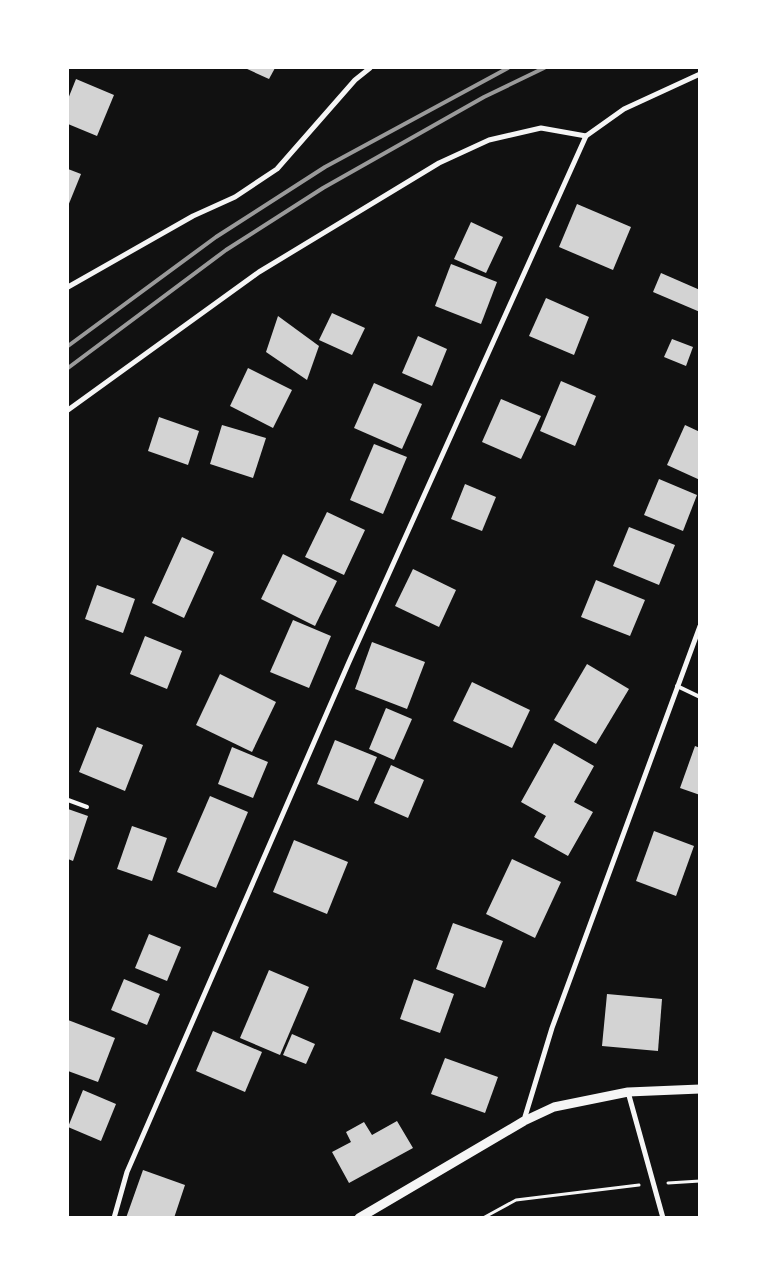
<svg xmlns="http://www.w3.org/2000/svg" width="767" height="1285" viewBox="0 0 767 1285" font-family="'Work Sans',sans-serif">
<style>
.building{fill:#d3d3d3}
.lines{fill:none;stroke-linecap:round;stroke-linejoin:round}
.path{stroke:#f5f5f5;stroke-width:3}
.service{stroke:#f5f5f5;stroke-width:4}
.minor{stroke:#f5f5f5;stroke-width:5}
.tertiary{stroke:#f5f5f5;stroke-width:9}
.rail{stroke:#9a9a9a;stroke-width:4}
</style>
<rect width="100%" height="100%" fill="#111"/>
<g class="building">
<polygon points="245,68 275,68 269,79"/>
<polygon points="76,79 114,95 97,136 68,124 68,99"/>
<polygon points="68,169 81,174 68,206"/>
<polygon points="577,204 631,227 613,270 559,247"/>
<polygon points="471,222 503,237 486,273 454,259"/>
<polygon points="451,264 497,282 481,324 435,306"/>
<polygon points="661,273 700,290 700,312 653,292"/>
<polygon points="546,298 589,317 574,355 529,336"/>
<polygon points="332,313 365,328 352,355 319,340"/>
<polygon points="278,316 319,346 307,380 266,352"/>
<polygon points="418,336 447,349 432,386 402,373"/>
<polygon points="672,339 693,347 686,366 664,357"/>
<polygon points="248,368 292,390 273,428 230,406"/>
<polygon points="561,381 596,396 575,446 540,431"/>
<polygon points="374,383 422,404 402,449 354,428"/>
<polygon points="501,399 541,416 521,459 482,442"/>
<polygon points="159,417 199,431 188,465 148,451"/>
<polygon points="222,425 266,438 253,478 210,464"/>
<polygon points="685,425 700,432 700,480 667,465"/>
<polygon points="374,444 407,457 383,514 350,500"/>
<polygon points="659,479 697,495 683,531 644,515"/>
<polygon points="465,484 496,497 482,531 451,519"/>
<polygon points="327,512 365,530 344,575 305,557"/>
<polygon points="629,527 675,545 659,585 613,566"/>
<polygon points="182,537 214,552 184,618 152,603"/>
<polygon points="283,554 337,581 315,626 261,599"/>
<polygon points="413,569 456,590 439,627 395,606"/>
<polygon points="596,580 645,600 630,636 581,617"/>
<polygon points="97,585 135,599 123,633 85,619"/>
<polygon points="293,620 331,636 309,688 270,672"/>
<polygon points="145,636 182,651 167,689 130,674"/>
<polygon points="372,642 425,662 407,709 355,689"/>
<polygon points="587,664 629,689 596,744 554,720"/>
<polygon points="220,674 276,702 252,752 196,725"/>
<polygon points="472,682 530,710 512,748 453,721"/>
<polygon points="386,708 412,719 394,760 369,749"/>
<polygon points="97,727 143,745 125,791 79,772"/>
<polygon points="335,740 377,757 358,801 317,784"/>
<polygon points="554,743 594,766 574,802 593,812 568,856 534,837 546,816 521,802"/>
<polygon points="695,746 700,748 700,795 680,788"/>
<polygon points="232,747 268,762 253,798 218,784"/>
<polygon points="391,765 424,780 408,818 374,803"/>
<polygon points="210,796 248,812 216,888 177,872"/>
<polygon points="68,809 88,816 73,861 68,859"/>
<polygon points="132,826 167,838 152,881 117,869"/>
<polygon points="654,831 694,846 676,896 636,881"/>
<polygon points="294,840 348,862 327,914 273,892"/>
<polygon points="512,859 561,882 535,938 486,914"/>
<polygon points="453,923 503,941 485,988 436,969"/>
<polygon points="149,934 181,947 167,981 135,968"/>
<polygon points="269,970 309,987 280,1055 240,1038"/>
<polygon points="124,979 160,994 147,1025 111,1010"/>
<polygon points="414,979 454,994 440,1033 400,1019"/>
<polygon points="607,994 662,999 658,1051 602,1046"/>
<polygon points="68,1020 115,1038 98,1082 68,1071"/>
<polygon points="213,1031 262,1052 245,1092 196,1071"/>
<polygon points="292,1034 315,1044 306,1064 283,1055"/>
<polygon points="445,1058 498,1077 485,1113 431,1094"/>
<polygon points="83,1090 116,1104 101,1141 68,1127"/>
<polygon points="397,1121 413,1148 349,1183 332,1152 351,1142 346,1132 364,1122 372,1135"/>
<polygon points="143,1170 185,1185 174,1218 126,1218"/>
</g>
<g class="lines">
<g class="path">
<polyline points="668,1183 700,1181"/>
<polyline points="483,1218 516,1200 639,1185"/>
</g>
<g class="service">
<polyline points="677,686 700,697"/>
<polyline points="68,800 87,807"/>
</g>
<g class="minor">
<polyline points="68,287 193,216 235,197 277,169 355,80 370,68"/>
<polyline points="68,410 259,272 439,163 489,140 541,128 586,136 624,109 700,74"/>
<polyline points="628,1092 663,1218"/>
<polyline points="524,1120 552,1028 700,626"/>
<polyline points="114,1218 127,1172 349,662 586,136"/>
</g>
<polyline class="tertiary" points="359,1218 524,1121 554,1107 628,1092 700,1089"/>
<g class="rail">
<polyline points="68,346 216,237 325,167 508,68"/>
<polyline points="68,368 226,250 323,188 484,97 544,68"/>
</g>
</g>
<rect width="767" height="1285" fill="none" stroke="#ffffff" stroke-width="138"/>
</svg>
